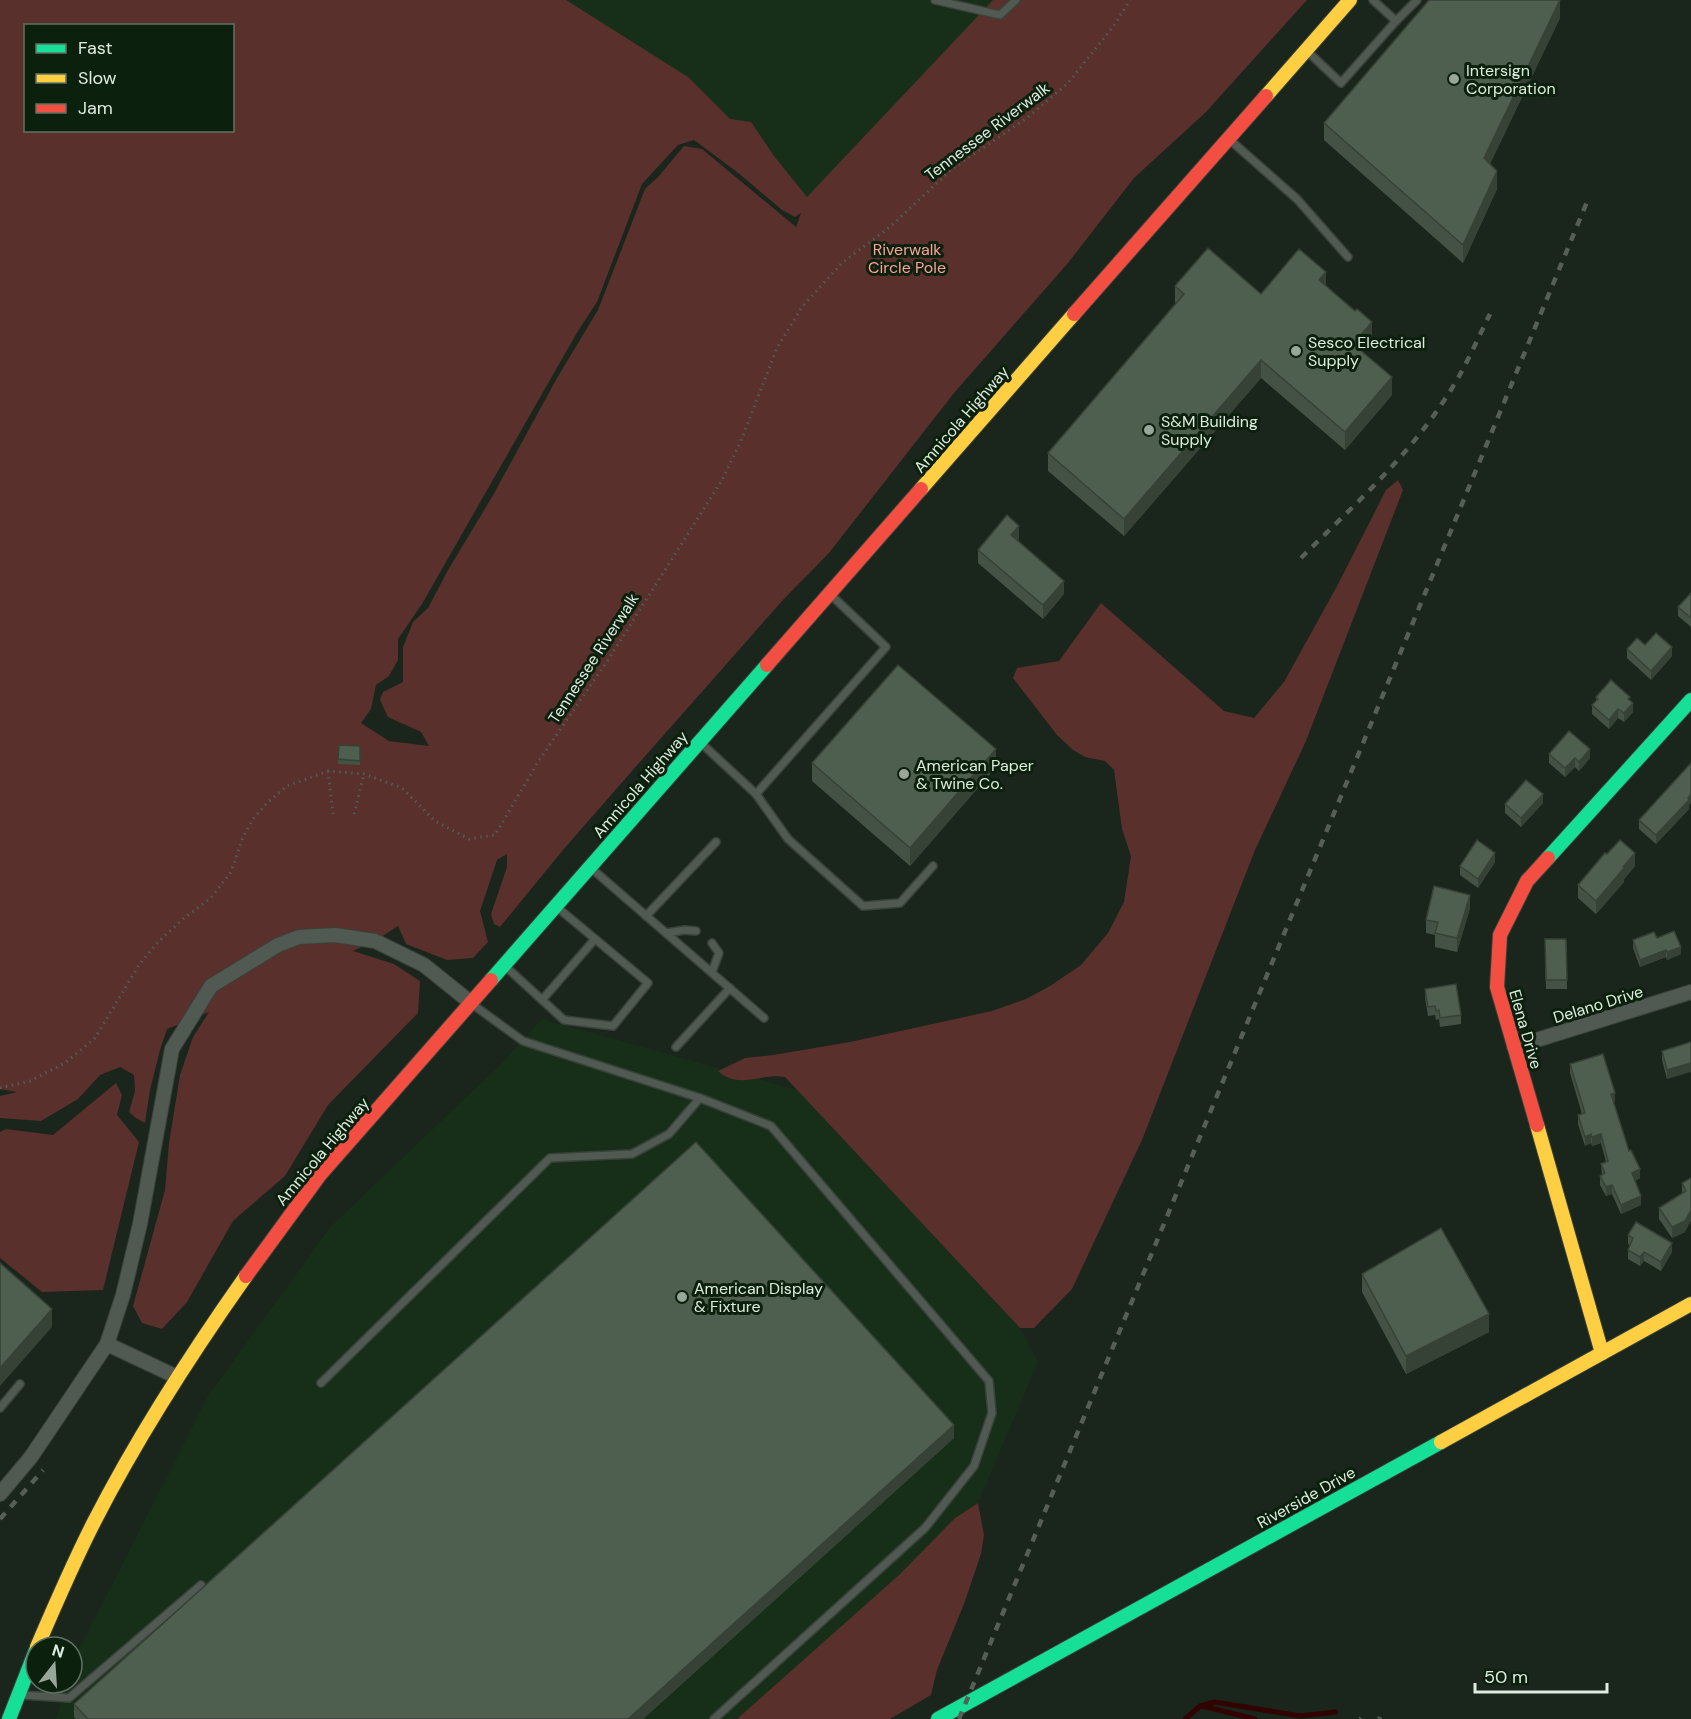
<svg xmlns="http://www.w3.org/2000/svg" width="1691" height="1719" viewBox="0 0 1691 1719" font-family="'DM Sans',sans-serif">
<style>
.built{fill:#172f19}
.green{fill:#59302c;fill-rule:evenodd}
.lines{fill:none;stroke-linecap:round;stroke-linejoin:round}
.stream{stroke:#310303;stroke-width:5}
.lane-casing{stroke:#394239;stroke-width:10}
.street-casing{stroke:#394239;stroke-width:16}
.fast-casing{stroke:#394239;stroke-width:16}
.slow-casing{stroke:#394239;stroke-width:16}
.jam-casing{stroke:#394239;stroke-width:16}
.path{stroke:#535b54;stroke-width:3;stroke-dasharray:1.5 4.5;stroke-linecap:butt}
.lane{stroke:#515a52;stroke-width:7}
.street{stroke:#515a52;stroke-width:14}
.fast{stroke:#16e098;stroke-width:14}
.slow{stroke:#ffcf43;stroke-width:14}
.jam{stroke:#f24e42;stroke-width:14}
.rail{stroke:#565e56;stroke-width:4.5;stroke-dasharray:8 8;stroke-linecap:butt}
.wall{fill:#435244}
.shaded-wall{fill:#374237}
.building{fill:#4e5f4f;stroke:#374237;stroke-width:1.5}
.poi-dot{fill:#99a69a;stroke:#0c200e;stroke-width:2}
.labels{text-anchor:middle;stroke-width:6;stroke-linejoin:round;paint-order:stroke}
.poi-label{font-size:16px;fill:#deecdf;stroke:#0c200e;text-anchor:start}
.street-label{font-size:16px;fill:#deecdf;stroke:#0c200e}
.park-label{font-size:16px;fill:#fea29a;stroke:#0c200e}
</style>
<rect width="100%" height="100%" fill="#1a251b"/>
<g class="built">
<polygon points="563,0 1077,0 807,197"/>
<polygon points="542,1019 797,1090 1020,1328 1038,1362 978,1503 955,1518 899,1575 737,1719 56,1719 67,1683 72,1683 72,1667 77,1653 208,1396 331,1226 503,1062"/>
</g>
<g class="green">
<path d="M0 0H566L688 77 730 119 751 122 774 156 807 197 993 0H1307L1206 112 1134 178 1068 263 954 393 829 553 783 600 632 771 563 850 500 927 494 924 491 914 507 867V854L497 860 480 911 488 942 473 958 447 960 406 944 398 926 375 941 353 951 394 964 420 981 418 1013 328 1105 285 1176 233 1221 187 1302 162 1329 142 1323 133 1306 165 1190 169 1143 180 1075 193 1037 209 1012 167 1029 160 1050 150 1090 145 1123 136 1118 129 1112 135 1091 134 1075 120 1067 100 1075 78 1099 41 1121 0 1118V1096L17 1092 0 1089ZM26 26H232V130H26ZM694 140 737 172 782 210 795 217 801 213 796 227 702 149 684 146 659 176 645 189 598 310 557 378 492 497 448 570 428 608 413 622 403 647V682L383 692 380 700 388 717 421 732 429 746 389 741 361 723 371 709 376 685 389 676 398 660V639L422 604 578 331 597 302 642 184 678 145Z"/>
<path d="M1398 480 1403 490 1306 741 1255 850 1142 1140 1072 1289 1034 1328H1020L785 1077C760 1073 739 1090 718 1071L745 1058 773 1055 850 1042 992 1011 1026 999 1050 986 1081 965 1108 933 1124 902 1131 856 1122 829 1114 770 1105 761 1085 757 1073 750 1057 735 1013 678 1017 668 1059 661 1101 603 1224 711 1254 718 1284 682 1336 588 1386 490Z"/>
<polygon points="116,1083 122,1095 117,1115 139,1142 103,1290 42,1292 0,1258 0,1132 6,1129 53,1135"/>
<polygon points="978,1503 984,1535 981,1554 964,1604 937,1670 931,1695 890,1719 737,1719 899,1575 955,1518"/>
</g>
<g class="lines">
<g class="stream">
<polyline points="1202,1706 1255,1719"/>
<polyline points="1185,1719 1200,1706 1215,1702 1300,1716 1336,1712"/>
</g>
<defs>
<g id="lane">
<polyline points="935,0 1000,15 1016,0"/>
<polyline points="1373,0 1396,21 1417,0"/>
<polyline points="1307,51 1341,83 1396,21"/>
<polyline points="1230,140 1297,199 1348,257"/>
<polyline points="701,743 756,794 788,839 863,906 900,903 933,866"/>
<polyline points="756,794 886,647 832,596"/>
<polyline points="591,868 764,1018"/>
<polyline points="646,916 716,842"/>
<polyline points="666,933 685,930 696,931"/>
<polyline points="505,966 564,1020 613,1026 648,983 558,908"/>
<polyline points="712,972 719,953 712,943"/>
<polyline points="542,1000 595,939"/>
<polyline points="676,1047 730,988"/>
<polyline points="700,1098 771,1126 989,1381 992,1413 974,1466 925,1528 714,1719"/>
<polyline points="321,1383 550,1158 632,1154 669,1134 700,1098 523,1041 472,1004"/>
<polyline points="0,1408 20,1384"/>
<polyline points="21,1695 69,1698 201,1585"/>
</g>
<g id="street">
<polyline points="1514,1047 1691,992"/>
<polyline points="107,1344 123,1295 140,1224 172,1049 211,986 278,945 299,937 335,935 375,941 424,965 470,1002"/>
<polyline points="0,1494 31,1457 107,1344 177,1377"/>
</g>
<g id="fast">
<polyline points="1548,858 1691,700"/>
<polyline points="491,980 767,665"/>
<polyline points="9,1719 36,1650"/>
<polyline points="938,1719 1441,1442"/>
</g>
<g id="slow">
<polyline points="1266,96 1350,0"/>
<polyline points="921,489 1074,314"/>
<polyline points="1537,1125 1602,1353"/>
<polyline points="1441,1442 1691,1304"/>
<path d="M37 1647C55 1605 73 1563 94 1522 138 1436 191 1354 246 1276"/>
</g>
<g id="jam">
<polyline points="1074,314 1266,96"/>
<polyline points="767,665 921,489"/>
<polyline points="1537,1125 1497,987 1500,935 1527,881 1548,858"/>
<polyline points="246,1276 319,1176 491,980"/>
</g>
</defs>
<use href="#lane" class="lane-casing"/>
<use href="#street" class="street-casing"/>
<use href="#fast" class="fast-casing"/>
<use href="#slow" class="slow-casing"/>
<use href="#jam" class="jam-casing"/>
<g class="path">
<polyline points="328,771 333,814"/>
<polyline points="354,814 364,774"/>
<polyline points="0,1088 30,1081 65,1063 95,1038 139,965 158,942 183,919 211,898 231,872 243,837 253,819 267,803 287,786 328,771 364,774 402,788 435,821 469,839 495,835 538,762 608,660 722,480 740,443 777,348 802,307 842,263 891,226 953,168 1027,118 1068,83 1113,27 1130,0"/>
</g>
<use href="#lane" class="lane"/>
<use href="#street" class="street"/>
<use href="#fast" class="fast"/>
<use href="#slow" class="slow"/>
<use href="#jam" class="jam"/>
<g class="rail">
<path d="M1301 558C1351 508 1406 459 1445 399 1463 373 1476 342 1490 314"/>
<polyline points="0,1519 43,1470"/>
<polyline points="959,1719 1587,202"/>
<polyline points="1360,1719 1361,1718"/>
<polyline points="1379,1719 1380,1717"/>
</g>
</g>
<g class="wall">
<polygon points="1560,18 1490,164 1497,189 1463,263 1324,140 1324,123"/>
<polygon points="1326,285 1372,340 1362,351 1392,395 1345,450 1261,378 1124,536 1048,471 1048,453 1175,304 1175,286 1261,294"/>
<polygon points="1019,539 1018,541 1064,594 1043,619 978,563 978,550"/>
<polygon points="1691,593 1691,627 1678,616 1678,607"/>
<polygon points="1627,649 1672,656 1651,680 1627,658"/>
<polygon points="1596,697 1630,700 1633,712 1624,722 1618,718 1609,729 1592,714 1592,705 1596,701"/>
<polygon points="339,745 360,746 360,765 338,764"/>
<polygon points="1549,754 1590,758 1579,771 1575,767 1565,777 1549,763"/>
<polygon points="812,763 996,767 910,866 812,781"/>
<polygon points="1543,803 1521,827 1505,813 1505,804"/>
<polygon points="1689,805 1689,809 1656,844 1639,829 1639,820"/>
<polygon points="1607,854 1635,866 1624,879 1624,882 1596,914 1578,898 1578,885"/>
<polygon points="1495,862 1478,888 1460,875 1460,866"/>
<polygon points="1470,908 1457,952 1435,947 1435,935 1426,933 1426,920"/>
<polygon points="1657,938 1681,954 1667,960 1666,957 1640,967 1633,948 1633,940"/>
<polygon points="1545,939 1566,939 1567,989 1546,989"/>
<polygon points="1425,989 1461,1015 1461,1024 1440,1027 1439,1019 1436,1020 1435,1015 1428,1016 1425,998"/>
<polygon points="1691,1042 1667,1079 1662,1060 1662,1051"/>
<polygon points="1570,1064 1615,1102 1613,1102 1629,1151 1640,1178 1635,1181 1641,1205 1621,1214 1612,1194 1606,1196 1600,1185 1600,1176 1602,1175 1601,1164 1606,1162 1601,1143 1592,1146 1591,1143 1585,1146 1578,1124 1578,1115 1582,1114 1570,1073"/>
<polygon points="1691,1178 1685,1232 1672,1238 1659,1219 1659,1208 1682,1194 1682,1183"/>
<polygon points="1628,1235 1672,1252 1661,1271 1644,1261 1640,1266 1628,1259 1628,1250 1630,1245 1628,1244"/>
<polygon points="1362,1274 1489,1332 1406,1374 1362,1292"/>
<polygon points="954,1438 643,1719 76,1719 74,1717 74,1704"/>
</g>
<g class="shaded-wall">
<polygon points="1560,0 1560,18 1484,176 1484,158"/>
<polygon points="1497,171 1497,189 1463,263 1463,245"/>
<polygon points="1326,272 1326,290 1319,280"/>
<polygon points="1372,322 1372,340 1353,362 1353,344"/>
<polygon points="1261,360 1261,378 1124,536 1124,519"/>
<polygon points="1392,377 1392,395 1345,450 1345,432"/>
<polygon points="1019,526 1019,539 1011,549 1011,535"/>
<polygon points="1064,581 1064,594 1043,619 1043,605"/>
<polygon points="1672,647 1672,656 1651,680 1651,671"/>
<polygon points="1633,703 1633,712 1624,722 1624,713"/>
<polygon points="1618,709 1618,718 1609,729 1609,720"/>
<polygon points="996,749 996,767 910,866 910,848"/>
<polygon points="1590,749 1590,758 1579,771 1579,762"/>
<polygon points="1575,758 1575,767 1565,777 1565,768"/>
<polygon points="1543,794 1543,803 1521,827 1521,818"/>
<polygon points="1691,794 1691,803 1689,805 1689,809 1656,844 1656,835"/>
<polygon points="1495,853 1495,862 1478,888 1478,879"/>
<polygon points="1635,853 1635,866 1624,879 1624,882 1596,914 1596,901 1623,867"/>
<polygon points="1470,895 1470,908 1457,952 1457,938"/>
<polygon points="1681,947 1681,954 1667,960 1667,952"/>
<polygon points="1666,950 1666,957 1640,967 1640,960"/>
<polygon points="1691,1063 1691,1072 1667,1079 1667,1070"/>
<polygon points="1615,1093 1615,1102 1611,1103 1611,1094"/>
<polygon points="1591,1134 1591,1143 1585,1146 1585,1137"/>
<polygon points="1601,1134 1601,1143 1592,1146 1592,1137"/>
<polygon points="1640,1169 1640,1178 1632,1182 1632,1173"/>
<polygon points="1612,1185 1612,1194 1606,1196 1606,1187"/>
<polygon points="1641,1196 1641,1205 1621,1214 1621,1205"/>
<polygon points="1691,1210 1691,1221 1685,1232 1672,1238 1672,1227"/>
<polygon points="1672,1243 1672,1252 1661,1271 1661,1262"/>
<polygon points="1644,1252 1644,1261 1640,1266 1640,1257"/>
<polygon points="52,1309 52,1327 0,1386 0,1368"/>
<polygon points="1489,1314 1489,1332 1406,1374 1406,1356"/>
<polygon points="954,1425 954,1438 643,1719 628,1719"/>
</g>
<g class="building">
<polygon points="1429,0 1560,0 1484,158 1497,171 1463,245 1324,123"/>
<polygon points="1208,248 1261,294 1299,249 1326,272 1319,280 1355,311 1357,309 1372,322 1353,344 1392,377 1345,432 1261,360 1124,519 1048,453 1184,294 1175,286"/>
<polygon points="1007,515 1019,526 1011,535 1064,581 1043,605 978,550"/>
<polygon points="1691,593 1691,618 1678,607"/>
<polygon points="1656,633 1672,647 1651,671 1627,649 1637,638 1645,645"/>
<polygon points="898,665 996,749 910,848 812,763"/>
<polygon points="1611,680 1630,697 1628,699 1633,703 1624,713 1618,709 1609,720 1592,705 1598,699 1596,697"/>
<polygon points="1569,731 1590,749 1579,762 1575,758 1565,768 1549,754"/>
<polygon points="339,745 360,746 360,761 338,759"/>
<polygon points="1691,763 1691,794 1688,798 1689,800 1656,835 1639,820"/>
<polygon points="1526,780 1543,794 1521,818 1505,804"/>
<polygon points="1477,840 1495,853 1478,879 1460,866"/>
<polygon points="1620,840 1635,853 1623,867 1624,868 1596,901 1578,885 1605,853 1607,854"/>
<polygon points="1434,886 1470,895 1457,938 1435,933 1438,922 1426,920"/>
<polygon points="1674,931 1681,947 1667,952 1666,950 1640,960 1633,940 1654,932 1657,938"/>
<polygon points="1545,939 1566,939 1567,980 1546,980"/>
<polygon points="1456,984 1461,1015 1440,1018 1439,1010 1436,1011 1435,1006 1428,1007 1425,989"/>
<polygon points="1691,1042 1691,1063 1667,1070 1662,1051"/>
<polygon points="1603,1054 1615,1093 1611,1094 1629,1151 1631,1150 1640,1169 1632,1173 1641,1196 1621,1205 1612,1185 1606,1187 1600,1176 1605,1173 1601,1164 1608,1161 1601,1134 1592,1137 1591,1134 1585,1137 1578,1115 1585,1113 1570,1064"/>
<polygon points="696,1142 954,1425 628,1719 88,1719 74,1704"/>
<polygon points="1691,1178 1691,1210 1685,1221 1672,1227 1659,1208 1686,1191 1682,1183"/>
<polygon points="1636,1222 1672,1243 1661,1262 1644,1252 1640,1257 1628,1250 1633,1238 1628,1235"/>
<polygon points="1441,1228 1489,1314 1406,1356 1362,1274"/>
<polygon points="0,1263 52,1309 0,1368"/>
</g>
<g class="poi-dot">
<circle cx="1454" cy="79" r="6"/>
<circle cx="1296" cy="351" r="6"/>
<circle cx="1149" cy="430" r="6"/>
<circle cx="904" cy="774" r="6"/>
<circle cx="682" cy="1297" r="6"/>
</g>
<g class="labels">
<g class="poi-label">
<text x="1466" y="76">Intersign<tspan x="1466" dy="18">Corporation</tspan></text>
<text x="1308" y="348">Sesco Electrical<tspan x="1308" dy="18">Supply</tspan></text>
<text x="1161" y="427">S&amp;M Building<tspan x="1161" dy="18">Supply</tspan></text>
<text x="916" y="771">American Paper<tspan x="916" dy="18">&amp; Twine Co.</tspan></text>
<text x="694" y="1294">American Display<tspan x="694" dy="18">&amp; Fixture</tspan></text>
</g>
<g class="street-label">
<text transform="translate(987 131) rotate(-37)" y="6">Tennessee Riverwalk</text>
<text transform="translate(961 419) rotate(-49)" y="6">Amnicola Highway</text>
<text transform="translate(593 658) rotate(-57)" y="6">Tennessee Riverwalk</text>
<text transform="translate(640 784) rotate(-49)" y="6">Amnicola Highway</text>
<text transform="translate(1598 1004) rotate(-17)" y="6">Delano Drive</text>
<text transform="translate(1526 1029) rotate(74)" y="6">Elena Drive</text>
<text transform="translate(322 1151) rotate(-50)" y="6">Amnicola Highway</text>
<text transform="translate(1306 1497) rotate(-29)" y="6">Riverside Drive</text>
</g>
<g class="park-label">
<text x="907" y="255">Riverwalk<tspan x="907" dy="18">Circle Pole</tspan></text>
</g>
</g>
<rect x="24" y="24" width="210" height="108" fill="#0c200e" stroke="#607262" stroke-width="1.5"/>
<rect x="36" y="44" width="30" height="9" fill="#16e098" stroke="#607262" stroke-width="1.5"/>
<text x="78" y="54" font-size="18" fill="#deecdf">Fast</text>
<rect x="36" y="74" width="30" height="9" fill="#ffcf43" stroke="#607262" stroke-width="1.5"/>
<text x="78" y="84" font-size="18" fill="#deecdf">Slow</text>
<rect x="36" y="104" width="30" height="9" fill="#f24e42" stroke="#607262" stroke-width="1.5"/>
<text x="78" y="114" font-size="18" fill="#deecdf">Jam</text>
<g transform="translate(54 1665) rotate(17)"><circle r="28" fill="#0c200e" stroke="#607262" stroke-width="1.5"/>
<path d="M0-4.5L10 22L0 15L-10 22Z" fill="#99a69a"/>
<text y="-9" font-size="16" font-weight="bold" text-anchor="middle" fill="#deecdf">N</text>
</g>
<path d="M1475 1683v9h132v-9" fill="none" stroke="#deecdf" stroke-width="3"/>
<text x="1484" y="1683" font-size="18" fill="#deecdf" stroke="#0c200e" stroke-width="4.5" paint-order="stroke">50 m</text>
</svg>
